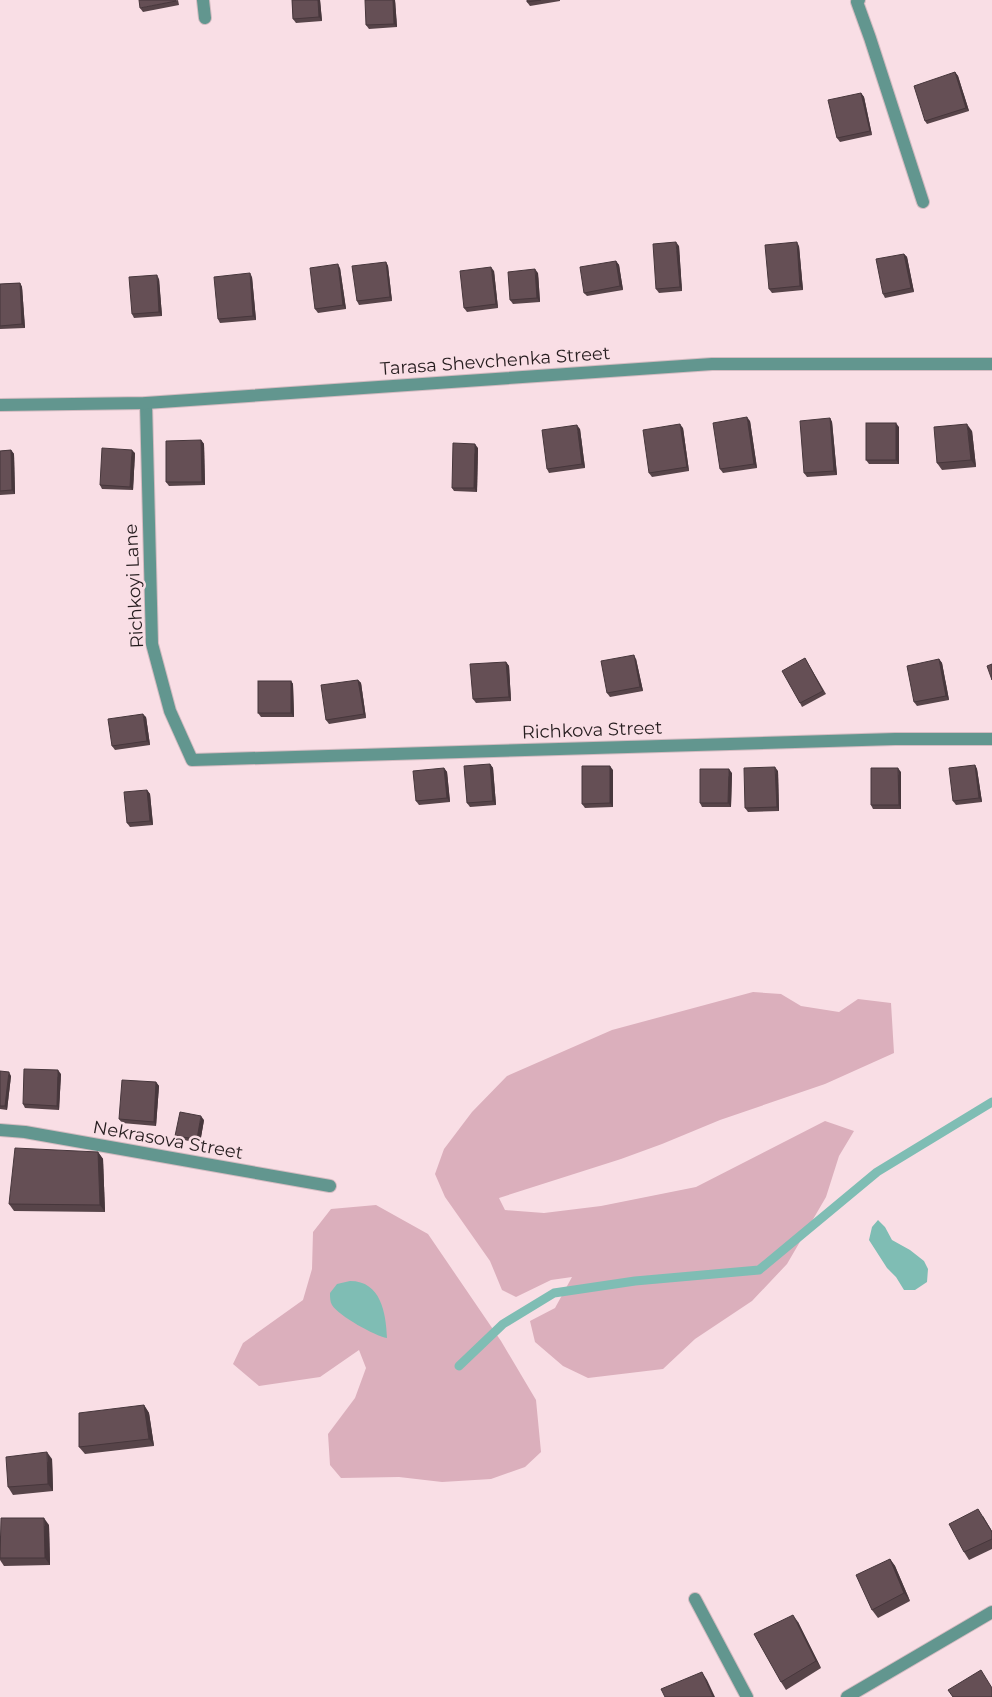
<svg xmlns="http://www.w3.org/2000/svg" width="992" height="1697" viewBox="0 0 992 1697" font-family="Montserrat,sans-serif">
<style>
.green{fill:#dbafbc}
.water{fill:#7fbdb4}
.lines{fill:none;stroke-linecap:round;stroke-linejoin:round}
.stream{stroke:#7fbdb4;stroke-width:9}
.street-casing{stroke:#d3bbc1;stroke-width:14}
.street{stroke:#62968f;stroke-width:12}
.wall{fill:#574449}
.shaded-wall{fill:#47373c}
.building{fill:#654f55;stroke:#47373c}
.labels{text-anchor:middle;stroke-width:5;stroke-linejoin:round;paint-order:stroke}
.street-label{font-size:18px;fill:#261d1f;stroke:#f9dee5}
</style>
<rect width="100%" height="100%" fill="#f9dee5"/>
<g class="green">
<polygon points="753,992 781,994 801,1006 839,1012 858,999 891,1003 894,1053 825,1084 720,1120 662,1144 621,1159 499,1198 505,1210 544,1213 601,1206 696,1187 825,1121 854,1131 839,1156 826,1197 787,1264 752,1301 695,1339 663,1369 588,1378 563,1366 535,1342 530,1321 555,1308 572,1277 551,1280 516,1297 502,1290 490,1261 445,1197 435,1174 444,1149 472,1112 507,1076 612,1030"/>
<polygon points="376,1205 428,1234 501,1341 536,1400 541,1452 525,1467 491,1479 442,1482 399,1477 341,1478 330,1465 328,1434 355,1398 366,1368 359,1350 320,1377 259,1386 233,1364 243,1343 303,1300 312,1269 313,1232 331,1209"/>
</g>
<g class="water">
<polygon points="878,1220 885,1227 892,1240 910,1250 924,1261 928,1269 927,1282 915,1290 904,1290 896,1277 887,1268 869,1240 872,1227"/>
<path d="M350 1281C381 1281 386 1313 387 1338 375 1336 339 1316 332 1305 330 1302 330 1297 330 1293L337 1284Z"/>
</g>
<g class="lines">
<polyline class="stream" points="459,1366 503,1324 554,1293 635,1281 759,1270 877,1172 992,1102"/>
<defs>
<g id="street">
<polyline points="203,0 205,18"/>
<polyline points="859,0 857,2 870,38 923,202"/>
<polyline points="146,403 152,644 170,711 192,760 895,739 992,739"/>
<polyline points="0,405 146,403 712,364 992,364"/>
<polyline points="0,1130 25,1132 330,1186"/>
<polyline points="695,1599 747,1697"/>
<polyline points="847,1697 992,1612"/>
</g>
</defs>
<use href="#street" class="street-casing"/>
<use href="#street" class="street"/>
</g>
<g class="wall">
<polygon points="178,0 179,5 143,12 140,8"/>
<polygon points="292,0 320,0 322,21 296,23 293,19"/>
<polygon points="395,0 397,27 369,29 366,25"/>
<polygon points="527,0 560,0 560,1 530,6 527,2"/>
<polygon points="955,72 958,76 969,111 927,124 925,121"/>
<polygon points="861,93 864,97 872,135 840,142 837,138"/>
<polygon points="679,246 682,291 659,293 656,289"/>
<polygon points="799,246 803,290 772,293 769,289"/>
<polygon points="904,254 907,257 914,292 885,298 883,294"/>
<polygon points="616,261 619,265 623,290 587,296 584,293"/>
<polygon points="386,262 388,266 392,301 359,305 357,301"/>
<polygon points="340,268 346,309 318,313 315,309"/>
<polygon points="494,271 498,308 467,312 464,308"/>
<polygon points="538,273 540,302 513,304 510,300"/>
<polygon points="252,277 256,320 220,323 218,319"/>
<polygon points="159,279 162,316 134,318 132,314"/>
<polygon points="20,283 22,287 25,328 0,329 0,284"/>
<polygon points="830,418 832,422 837,475 807,477 804,473"/>
<polygon points="750,421 757,468 723,473 720,469"/>
<polygon points="899,427 899,464 869,464 866,460"/>
<polygon points="683,428 689,471 652,477 649,473"/>
<polygon points="580,429 585,468 549,473 547,469"/>
<polygon points="972,431 976,467 942,470 937,463"/>
<polygon points="201,440 204,444 205,485 169,486 166,482"/>
<polygon points="478,448 477,492 454,491 452,488"/>
<polygon points="11,450 14,454 15,494 0,495 0,451"/>
<polygon points="135,453 133,490 102,489 100,485"/>
<polygon points="805,658 826,694 802,707 800,703"/>
<polygon points="636,659 643,691 610,697 607,693"/>
<polygon points="939,659 942,663 949,700 917,706 914,702"/>
<polygon points="506,662 509,666 511,701 476,703 473,699"/>
<polygon points="358,680 361,683 366,718 329,724 326,720"/>
<polygon points="291,681 293,684 294,717 261,717 258,713"/>
<polygon points="146,717 150,745 115,750 112,746"/>
<polygon points="490,764 493,768 496,805 470,807 467,803"/>
<polygon points="975,765 977,769 982,802 956,805 953,801"/>
<polygon points="444,768 447,772 450,802 419,805 416,801"/>
<polygon points="613,770 613,807 585,808 582,804"/>
<polygon points="778,771 779,811 748,812 745,808"/>
<polygon points="901,772 901,809 873,809 871,805"/>
<polygon points="732,773 731,807 702,807 700,803"/>
<polygon points="147,790 150,794 153,825 130,827 127,823"/>
<polygon points="0,1071 11,1076 7,1110 0,1109"/>
<polygon points="61,1074 59,1110 25,1108 23,1104"/>
<polygon points="156,1082 159,1086 156,1126 122,1123 119,1119"/>
<polygon points="204,1120 200,1143 178,1139 175,1136"/>
<polygon points="98,1152 103,1159 105,1212 14,1211 9,1204"/>
<polygon points="144,1405 149,1413 154,1446 85,1454 79,1447"/>
<polygon points="52,1459 53,1491 13,1495 8,1487"/>
<polygon points="983,1516 992,1531 992,1549 969,1560 964,1552"/>
<polygon points="49,1525 50,1565 4,1566 0,1560 0,1536"/>
<polygon points="890,1559 895,1566 910,1601 878,1618 872,1610"/>
<polygon points="798,1622 821,1668 786,1690 781,1682"/>
</g>
<g class="shaded-wall">
<polygon points="318,0 320,0 322,21 319,17"/>
<polygon points="393,0 395,0 397,27 394,24"/>
<polygon points="955,72 958,76 969,111 966,108"/>
<polygon points="861,93 864,97 872,135 870,131"/>
<polygon points="676,242 679,246 682,291 680,287"/>
<polygon points="797,242 799,246 803,290 800,286"/>
<polygon points="904,254 907,257 914,292 911,288"/>
<polygon points="616,261 619,265 623,290 620,286"/>
<polygon points="386,262 388,266 392,301 390,297"/>
<polygon points="338,264 340,268 346,309 343,305"/>
<polygon points="491,267 494,271 498,308 496,304"/>
<polygon points="535,269 538,273 540,302 537,298"/>
<polygon points="250,273 252,277 256,320 253,316"/>
<polygon points="157,275 159,279 162,316 159,312"/>
<polygon points="20,283 22,287 25,328 22,324"/>
<polygon points="747,417 750,421 757,468 754,464"/>
<polygon points="830,418 832,422 837,475 834,471"/>
<polygon points="896,423 899,427 899,464 896,460"/>
<polygon points="680,424 683,428 689,471 687,467"/>
<polygon points="967,424 972,431 976,467 971,460"/>
<polygon points="577,425 580,429 585,468 582,464"/>
<polygon points="201,440 204,444 205,485 202,482"/>
<polygon points="475,444 478,448 477,492 474,488"/>
<polygon points="11,450 14,454 15,494 12,490"/>
<polygon points="132,450 135,453 133,490 130,487"/>
<polygon points="634,655 636,659 643,691 640,687"/>
<polygon points="939,659 942,663 949,700 946,696"/>
<polygon points="506,662 509,666 511,701 509,697"/>
<polygon points="358,680 361,683 366,718 364,714"/>
<polygon points="291,681 293,684 294,717 291,713"/>
<polygon points="143,714 146,717 150,745 147,741"/>
<polygon points="490,764 493,768 496,805 493,801"/>
<polygon points="975,765 977,769 982,802 979,798"/>
<polygon points="610,766 613,770 613,807 610,803"/>
<polygon points="775,767 778,771 779,811 777,807"/>
<polygon points="444,768 447,772 450,802 447,798"/>
<polygon points="898,768 901,772 901,809 899,805"/>
<polygon points="729,769 732,773 731,807 728,803"/>
<polygon points="147,790 150,794 153,825 150,821"/>
<polygon points="58,1070 61,1074 59,1110 57,1106"/>
<polygon points="9,1072 11,1076 7,1110 5,1106"/>
<polygon points="156,1082 159,1086 156,1126 154,1122"/>
<polygon points="201,1116 204,1120 200,1143 197,1139"/>
<polygon points="98,1152 103,1159 105,1212 100,1205"/>
<polygon points="144,1405 149,1413 154,1446 149,1439"/>
<polygon points="47,1452 52,1459 53,1491 48,1484"/>
<polygon points="44,1518 49,1525 50,1565 45,1558"/>
<polygon points="890,1559 895,1566 910,1601 904,1593"/>
<polygon points="793,1615 798,1622 821,1668 816,1661"/>
<polygon points="702,1672 707,1680 715,1697 713,1697"/>
</g>
<g class="building">
<polygon points="139,0 176,0 176,1 140,8"/>
<polygon points="292,0 318,0 319,17 293,19"/>
<polygon points="365,0 393,0 394,24 366,25"/>
<polygon points="527,0 541,0 527,2"/>
<polygon points="955,72 966,108 925,121 914,86"/>
<polygon points="861,93 870,131 837,138 828,100"/>
<polygon points="676,242 680,287 656,289 653,244"/>
<polygon points="797,242 800,286 769,289 765,245"/>
<polygon points="904,254 911,288 883,294 876,259"/>
<polygon points="616,261 620,286 584,293 580,267"/>
<polygon points="386,262 390,297 357,301 352,266"/>
<polygon points="338,264 343,305 315,309 310,268"/>
<polygon points="491,267 496,304 464,308 460,271"/>
<polygon points="535,269 537,298 510,300 508,272"/>
<polygon points="250,273 253,316 218,319 214,277"/>
<polygon points="157,275 159,312 132,314 129,277"/>
<polygon points="20,283 22,324 0,326 0,284"/>
<polygon points="747,417 754,464 720,469 713,423"/>
<polygon points="830,418 834,471 804,473 800,421"/>
<rect x="866" y="423" width="30" height="37"/>
<polygon points="680,424 687,467 649,473 643,430"/>
<polygon points="967,424 971,460 937,463 934,427"/>
<polygon points="577,425 582,464 547,469 542,430"/>
<polygon points="201,440 202,482 166,482 166,441"/>
<polygon points="453,443 475,444 474,488 452,488"/>
<polygon points="102,448 132,450 130,487 100,485"/>
<polygon points="11,450 12,490 0,491 0,451"/>
<polygon points="634,655 640,687 607,693 601,661"/>
<polygon points="805,658 823,691 800,703 782,671"/>
<polygon points="939,659 946,696 914,702 907,666"/>
<polygon points="506,662 509,697 473,699 470,664"/>
<polygon points="992,664 992,680 987,666"/>
<polygon points="358,680 364,714 326,720 321,685"/>
<rect x="258" y="681" width="33" height="32"/>
<polygon points="143,714 147,741 112,746 108,719"/>
<polygon points="490,764 493,801 467,803 464,766"/>
<polygon points="975,765 979,798 953,801 949,768"/>
<polygon points="582,766 610,766 610,803 582,804"/>
<polygon points="775,767 777,807 745,808 744,768"/>
<polygon points="444,768 447,798 416,801 413,771"/>
<polygon points="871,768 898,768 899,805 871,805"/>
<polygon points="700,769 729,769 728,803 700,803"/>
<polygon points="147,790 150,821 127,823 124,792"/>
<polygon points="24,1069 58,1070 57,1106 23,1104"/>
<polygon points="0,1071 9,1072 5,1106 0,1106"/>
<polygon points="122,1080 156,1082 154,1122 119,1119"/>
<polygon points="180,1112 201,1116 197,1139 175,1136"/>
<polygon points="15,1148 98,1152 100,1205 9,1204"/>
<polygon points="144,1405 149,1439 79,1447 79,1413"/>
<polygon points="47,1452 48,1484 8,1487 6,1457"/>
<polygon points="978,1509 992,1532 992,1539 964,1552 949,1524"/>
<polygon points="1,1518 44,1518 45,1558 0,1558"/>
<polygon points="890,1559 904,1593 872,1610 856,1575"/>
<polygon points="793,1615 816,1661 781,1682 754,1634"/>
<polygon points="981,1670 992,1688 992,1697 953,1697 948,1690"/>
<polygon points="702,1672 713,1697 665,1697 661,1689"/>
</g>
<g class="labels">
<g class="street-label">
<text transform="translate(495 361) rotate(-4)" y="6">Tarasa Shevchenka Street</text>
<text transform="translate(134 586) rotate(-93)" y="6">Richkoyi Lane</text>
<text transform="translate(592 730) rotate(-2)" y="6">Richkova Street</text>
<text transform="translate(168 1140) rotate(10)" y="6">Nekrasova Street</text>
</g>
</g>
</svg>
